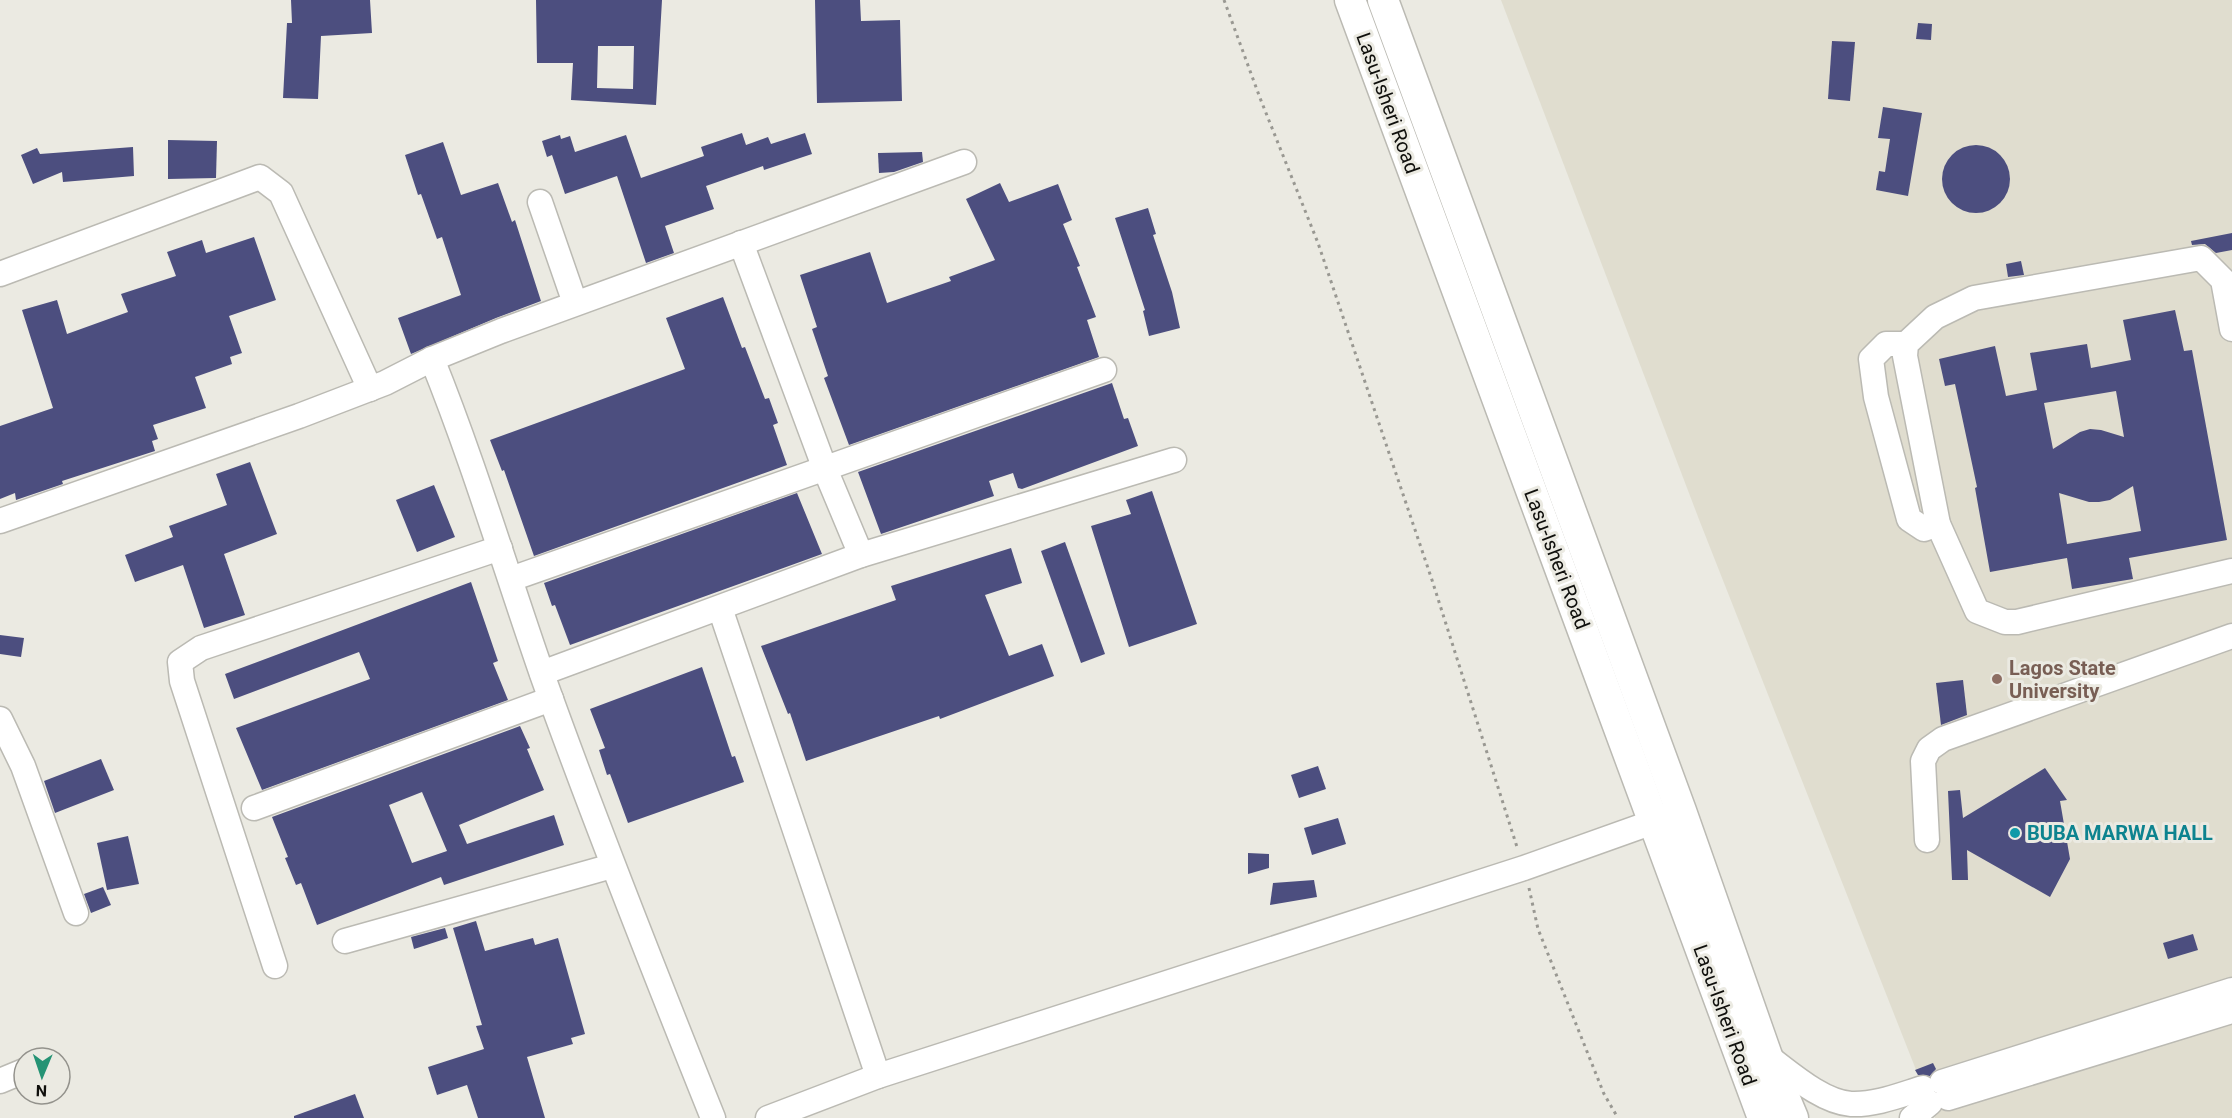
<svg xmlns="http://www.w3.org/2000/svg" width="2232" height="1118" viewBox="0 0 2232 1118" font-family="Roboto,sans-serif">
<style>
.built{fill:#e0ddcf}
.building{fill:#4c4e7f;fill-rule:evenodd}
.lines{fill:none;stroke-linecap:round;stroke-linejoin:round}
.minor-casing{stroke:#bbbab3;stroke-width:27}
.major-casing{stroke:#bbbab3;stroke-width:33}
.path{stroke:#999892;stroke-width:3;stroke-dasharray:3 4.5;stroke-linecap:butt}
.minor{stroke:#fff;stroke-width:24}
.major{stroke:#fff;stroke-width:30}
.education-dot{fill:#8d6e63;stroke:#ebeae2;stroke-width:2}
.culture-dot{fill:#0f9aa8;stroke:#ebeae2;stroke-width:2}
.labels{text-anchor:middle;stroke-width:6;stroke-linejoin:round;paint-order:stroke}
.street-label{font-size:20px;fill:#0f0f0c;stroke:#ebeae2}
.education-label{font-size:20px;font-weight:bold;fill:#785e54;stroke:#ebeae2;text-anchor:start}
.culture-label{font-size:20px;font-weight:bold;fill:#0d838f;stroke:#ebeae2;text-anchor:start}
</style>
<rect width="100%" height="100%" fill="#ebeae2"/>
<polygon class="built" points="1501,0 2232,0 2232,1118 1935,1118 1700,522"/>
<g class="building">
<polygon points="291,0 370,0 372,33 321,36 318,99 283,98 287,23 292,23"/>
<path d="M536 0H662L656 105 571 100 573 63H537ZM598 46H634L633 89 597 88Z"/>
<polygon points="815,0 860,0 861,21 900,20 902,101 817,103"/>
<polygon points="1918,23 1932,24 1931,40 1916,39"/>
<polygon points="1832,41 1855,42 1850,101 1828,99"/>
<polygon points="1883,107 1922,113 1908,196 1876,190 1879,171 1885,172 1890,139 1878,138"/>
<polygon points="742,133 746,145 768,137 771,144 805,133 812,154 764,170 763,166 706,186 714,209 665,226 674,253 646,263 617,176 565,194 552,155 547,157 542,141 560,135 561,139 570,136 575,152 626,135 641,178 704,156 701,147"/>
<polygon points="168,140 217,141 216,178 168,179"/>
<polygon points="443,142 461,195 498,183 512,222 515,220 541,301 496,318 411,354 398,318 461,295 442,237 437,239 421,194 418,195 405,155"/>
<circle cx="1976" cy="179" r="34"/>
<polygon points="133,147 134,176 63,182 62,172 33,184 21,155 37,148 40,154"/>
<polygon points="922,152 923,162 894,172 879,173 878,153"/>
<polygon points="1000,183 1009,202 1058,184 1072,220 1063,224 1080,266 1077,267 1096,317 1087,320 1099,357 849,445 824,378 828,376 812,329 817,327 800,275 870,252 887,303 951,281 949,277 995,260 966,199"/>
<polygon points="1148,208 1156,234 1153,235 1172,292 1180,328 1149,336 1143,311 1145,310 1115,218"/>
<polygon points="2232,233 2232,250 2216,253 2205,244 2192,245 2191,241"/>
<polygon points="254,237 276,300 229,316 242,353 230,357 232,364 195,377 206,408 153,425 158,439 152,441 155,451 62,481 63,484 16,500 15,493 0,499 0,426 53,408 22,310 57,300 67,334 128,312 121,294 176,276 167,252 202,240 206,253"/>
<polygon points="2021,261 2024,275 2008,277 2006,264"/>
<polygon points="723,297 742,348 745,347 765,399 769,398 778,423 773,425 787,465 534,556 504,470 502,471 490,440 685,369 666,318"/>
<path d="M2175 310 2184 351 2192 350 2227 540 2129 558 2133 579 2072 589 2067 558 1990 572 1975 488 1977 487 1955 384 1945 386 1939 359 1995 346 2006 396 2037 390 2030 353 2087 344 2091 368 2131 360 2123 320ZM2116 391 2124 437 2101 430 2090 429 2080 432 2053 449 2044 403ZM2133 486 2141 531 2067 544 2059 493 2089 502H2099L2110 500Z"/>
<polygon points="1112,383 1124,419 1128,418 1138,446 1022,489 1018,488 1013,473 989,481 994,496 881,534 858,472"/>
<polygon points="250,462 277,534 224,554 245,615 204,628 183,565 135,582 125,555 173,537 169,526 227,505 216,474"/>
<polygon points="434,485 455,537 417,552 396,500"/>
<polygon points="1152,491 1197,624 1129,647 1091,526 1131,514 1126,500"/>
<polygon points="797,493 822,554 570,645 555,605 552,606 544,583"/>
<polygon points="1065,542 1105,654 1081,663 1041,551"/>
<polygon points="1011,548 1022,583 985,595 1009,656 1042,644 1054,676 940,719 939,716 806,761 790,713 788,714 761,646 896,600 891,586"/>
<polygon points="471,582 498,661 493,663 508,700 262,790 236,728 370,679 359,652 234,699 225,674"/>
<polygon points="0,635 24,638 21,657 0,654"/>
<polygon points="702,667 732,757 735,756 744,782 628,823 610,774 607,775 599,750 605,748 590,709"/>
<polygon points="1963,680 1967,715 1941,725 1936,683"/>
<path d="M520 726 530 748 527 749 544 790 459 825 467 844 554 815 564 845 444 885 441 877 317 925 301 883 296 885 285 858 288 857 272 817ZM422 792 447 851 412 863 389 805Z"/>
<polygon points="101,759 114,790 55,813 44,781"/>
<polygon points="1318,766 1326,789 1299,798 1291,775"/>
<polygon points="2045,768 2067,800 2060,801 2070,859 2050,897 1967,850 1968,880 1952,880 1948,791 1960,790 1963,818"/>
<polygon points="1338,818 1346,844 1312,855 1304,828"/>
<polygon points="128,836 139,884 107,890 97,843"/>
<polygon points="1248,853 1269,854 1269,868 1248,874"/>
<polygon points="1314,880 1317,897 1270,905 1273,883"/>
<polygon points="103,887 111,905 91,913 84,894"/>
<polygon points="476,921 485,951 533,938 535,945 558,938 585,1034 571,1038 573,1044 527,1057 545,1118 478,1118 467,1085 437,1095 428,1067 484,1049 476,1026 482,1025 453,928"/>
<polygon points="445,928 448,938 414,949 411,937"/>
<polygon points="2193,934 2198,950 2168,959 2163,943"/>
<polygon points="1933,1063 1936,1069 1930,1076 1918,1075 1915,1070"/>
<polygon points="355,1094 364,1118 294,1118 294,1116"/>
</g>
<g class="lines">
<defs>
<g id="minor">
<polyline points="540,202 575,303"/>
<polyline points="741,243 825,469 861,555"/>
<polyline points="0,274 260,177 281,193 370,389"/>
<polyline points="2232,329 2223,280 2201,258 1974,298 1935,317 1906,344 1905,356 1938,524 1977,611 2005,622 2017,622 2232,571"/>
<polyline points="1906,344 1886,344 1871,359 1876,397 1909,519 1924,529 1938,524"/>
<path d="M432 359C474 463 506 571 543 677 596 825 654 971 713 1118"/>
<polyline points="0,521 299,416 385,383 432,359 501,331 964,162"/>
<polyline points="511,579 1104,370"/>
<polyline points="720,608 878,1076"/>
<polyline points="542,673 861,555 1174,460"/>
<polyline points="0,719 23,766 76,913"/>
<polyline points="254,808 551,699"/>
<polyline points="1927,840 1923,761 1929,749 1943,739 2232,636"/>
<polyline points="345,941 612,866"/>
<polyline points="275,966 182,681 180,662 201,648 500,548"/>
<path d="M1767 1056C1790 1073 1822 1102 1851 1104 1876 1105 1900 1095 1923 1088"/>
<polyline points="0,1081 24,1071"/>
<polyline points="1942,1082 2232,990"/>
<polyline points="1948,1098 2232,1011"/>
<polyline points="768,1118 878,1076 1524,868 1670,816"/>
<polyline points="1912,1118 1930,1103"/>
</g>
<g id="major">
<polyline points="1350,0 1763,1118"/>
<polyline points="1383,0 1681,811 1767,1056 1793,1118"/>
</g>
</defs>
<use href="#minor" class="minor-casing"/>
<use href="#major" class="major-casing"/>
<g class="path">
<polyline points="1224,0 1260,98 1318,243 1432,580 1517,847"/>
<polyline points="1529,888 1538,929 1604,1094 1618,1118"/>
</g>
<use href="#minor" class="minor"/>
<use href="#major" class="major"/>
</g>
<circle class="education-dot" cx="1997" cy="679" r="6"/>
<circle class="culture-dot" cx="2015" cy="833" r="6"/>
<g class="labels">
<g class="street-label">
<text transform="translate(1388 103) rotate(70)" y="7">Lasu-Isheri Road</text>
<text transform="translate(1557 559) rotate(69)" y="7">Lasu-Isheri Road</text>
<text transform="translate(1725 1015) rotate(70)" y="7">Lasu-Isheri Road</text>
</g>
<g class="education-label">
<text x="2009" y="675">Lagos State<tspan x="2009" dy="23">University</tspan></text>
</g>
<g class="culture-label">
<text x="2027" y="840">BUBA MARWA HALL</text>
</g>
</g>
<g transform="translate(42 1076) rotate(182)"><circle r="28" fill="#ebeae2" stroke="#93928c" stroke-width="1.5"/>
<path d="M0-4.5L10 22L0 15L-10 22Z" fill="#259374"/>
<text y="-9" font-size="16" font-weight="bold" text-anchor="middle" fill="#0f0f0c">N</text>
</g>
</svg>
